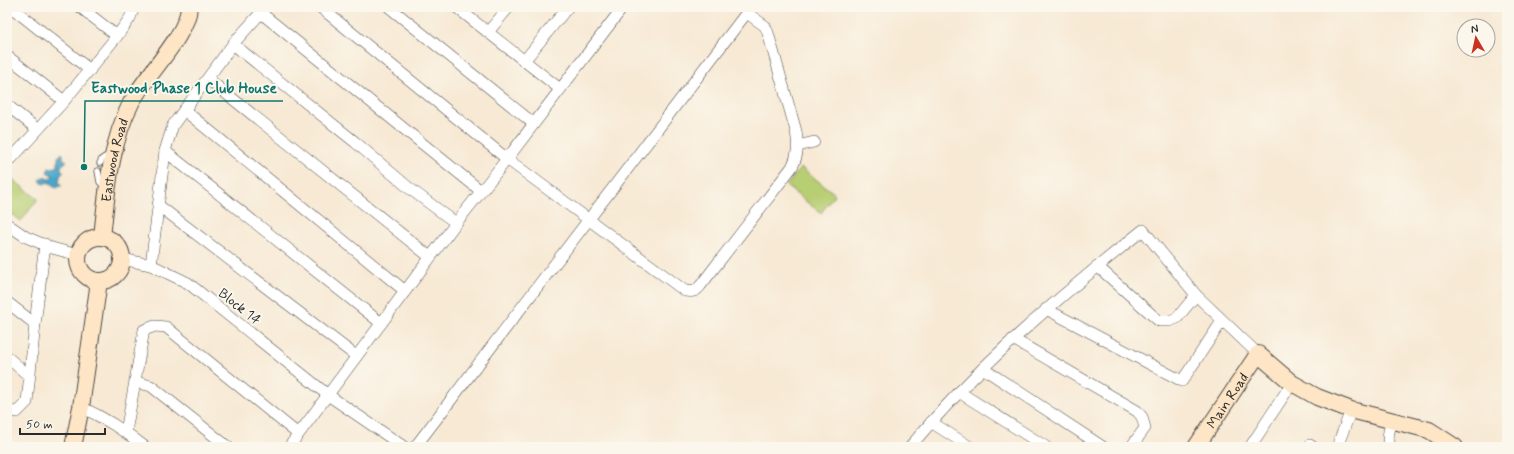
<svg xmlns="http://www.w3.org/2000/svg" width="1514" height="454" viewBox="0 0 1514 454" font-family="Mynerve,sans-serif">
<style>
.green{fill:#b8ce72;stroke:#727c4e}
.water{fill:#4aa6c8;stroke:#3a687a}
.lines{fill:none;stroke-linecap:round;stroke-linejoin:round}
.lane-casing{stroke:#4a4844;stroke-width:7}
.street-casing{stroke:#4a4844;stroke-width:12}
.secondary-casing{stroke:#4a4844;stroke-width:18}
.lane{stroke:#fff;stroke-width:5.5}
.street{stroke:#fff;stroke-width:11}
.secondary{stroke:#fde5c5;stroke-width:16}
.labels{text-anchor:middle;stroke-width:4;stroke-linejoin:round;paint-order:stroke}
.street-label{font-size:14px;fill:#2b2b2b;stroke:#fbf7ec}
.leader{fill:none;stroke:#0f766e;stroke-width:1.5}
.callout-dot{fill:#0f766e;stroke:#fbf7ec;stroke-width:1.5}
.callout-label{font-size:15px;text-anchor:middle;font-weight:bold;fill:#0f766e;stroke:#fbf7ec;stroke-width:4;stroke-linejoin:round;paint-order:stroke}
</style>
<rect width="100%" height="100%" fill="#fbf7ec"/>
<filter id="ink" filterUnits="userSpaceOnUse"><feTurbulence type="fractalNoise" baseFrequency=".025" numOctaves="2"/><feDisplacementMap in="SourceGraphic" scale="8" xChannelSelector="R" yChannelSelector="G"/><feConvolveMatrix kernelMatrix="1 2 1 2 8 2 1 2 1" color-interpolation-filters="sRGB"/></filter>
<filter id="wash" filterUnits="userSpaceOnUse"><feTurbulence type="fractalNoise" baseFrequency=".012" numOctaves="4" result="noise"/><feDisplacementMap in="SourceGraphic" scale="16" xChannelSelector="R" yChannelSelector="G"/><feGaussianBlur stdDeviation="0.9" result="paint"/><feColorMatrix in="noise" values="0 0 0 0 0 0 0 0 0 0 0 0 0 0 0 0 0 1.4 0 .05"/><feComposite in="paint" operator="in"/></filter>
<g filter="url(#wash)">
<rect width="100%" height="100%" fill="#f7e9d4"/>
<g class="green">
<polygon points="801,168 835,194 821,213 786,186"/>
<polygon points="7,175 38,199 21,221 7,210"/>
</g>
<polygon class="water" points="62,153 63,154 63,159 67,161 61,166 61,169 64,172 60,176 59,183 62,185 57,188 48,182 44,184 41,182 40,179 43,177 49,179 53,176 47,172 49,168 57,167 58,165 58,157"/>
</g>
<g filter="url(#ink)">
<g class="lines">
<defs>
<g id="lane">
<polyline points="100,163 102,159 110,154"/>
<polyline points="98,171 100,182 105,187"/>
</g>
<g id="street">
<polyline points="11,7 90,70"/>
<polyline points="80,7 117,36"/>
<path d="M320 7 507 159 685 291C693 292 696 292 701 285L792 167C799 154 798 144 796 131L768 33 765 26 747 13"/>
<polyline points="389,7 533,123"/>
<polyline points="456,7 560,89"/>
<polyline points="261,13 481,191"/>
<polyline points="488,32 509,7"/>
<polyline points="233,44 355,142 409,188 456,223"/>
<polyline points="7,56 64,101"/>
<polyline points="524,61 568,7"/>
<polyline points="208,79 430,257"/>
<polyline points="7,105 37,129"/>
<polyline points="184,110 405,291"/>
<polyline points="798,146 814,142"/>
<polyline points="165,151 381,323"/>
<polyline points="7,160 12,158 64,101 117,36 130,18 133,10 133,7"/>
<polyline points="158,205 356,356"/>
<polyline points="7,224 26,237 52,248 78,255"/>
<polyline points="122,259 151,265 188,283 328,395 404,447"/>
<polyline points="151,265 165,151 173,125 233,44 266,7"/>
<polyline points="1097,266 1159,321 1169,321 1177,318 1196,295"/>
<polyline points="7,302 35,324"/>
<polyline points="1046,309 1182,381 1222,321"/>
<polyline points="1013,339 1137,411 1142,417 1145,428 1131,447"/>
<polyline points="7,357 29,376"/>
<polyline points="984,369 1103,447"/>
<polyline points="136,382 151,386 228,447"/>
<polyline points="959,392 1046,447"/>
<path d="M81 407C105 418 125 431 145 447"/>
<polyline points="7,411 17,412 27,402 35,324 45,244"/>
<polyline points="931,422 970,447"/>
<polyline points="126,432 144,330 155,326 166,327 298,434"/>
<polyline points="1310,445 1313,447"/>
<polyline points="289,447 456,223 507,159 623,7"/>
<polyline points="415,447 751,7"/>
<path d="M910 447C978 365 1060 296 1143 230L1196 295 1258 354"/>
<polyline points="1250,447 1292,383"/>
<polyline points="1337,447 1351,410"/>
<path d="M1391 447C1385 439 1390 429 1392 421"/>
</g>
<g id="secondary">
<circle cx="100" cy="259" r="22"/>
<path id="s1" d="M102 237C107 192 110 144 131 103 145 76 188 35 189 7"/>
<polyline points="73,447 81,407 99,281"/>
<path id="s2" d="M1196 447 1258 354 1292 383 1317 397 1351 410 1429 430 1455 447"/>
</g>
</defs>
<use href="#lane" class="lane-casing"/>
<use href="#street" class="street-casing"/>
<use href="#secondary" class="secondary-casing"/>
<use href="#lane" class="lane"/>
<use href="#street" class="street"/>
<use href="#secondary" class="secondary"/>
</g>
</g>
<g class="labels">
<g class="street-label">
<text dy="5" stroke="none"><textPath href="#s1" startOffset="78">Eastwood Road</textPath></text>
<text transform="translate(240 306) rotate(38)" y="5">Block 14</text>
<text dy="5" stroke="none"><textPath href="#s2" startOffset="56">Main Road</textPath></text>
</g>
</g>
<path class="leader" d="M84 167L85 101H283"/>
<circle class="callout-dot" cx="84" cy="167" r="4"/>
<g class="callout-label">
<text x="184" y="93">Eastwood Phase 1 Club House</text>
</g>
<rect width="1514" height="454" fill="none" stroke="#fbf7ec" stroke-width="24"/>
<g transform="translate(1476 38) rotate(351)"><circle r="19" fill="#fbf7ec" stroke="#a8a59f"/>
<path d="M0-3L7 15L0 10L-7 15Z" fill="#c8321e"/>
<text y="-6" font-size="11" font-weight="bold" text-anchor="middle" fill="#2b2b2b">N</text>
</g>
<path d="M20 428v6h85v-6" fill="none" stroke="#2b2b2b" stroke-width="2"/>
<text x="26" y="428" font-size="12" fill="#2b2b2b" stroke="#fbf7ec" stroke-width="3" paint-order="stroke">50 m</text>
</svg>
